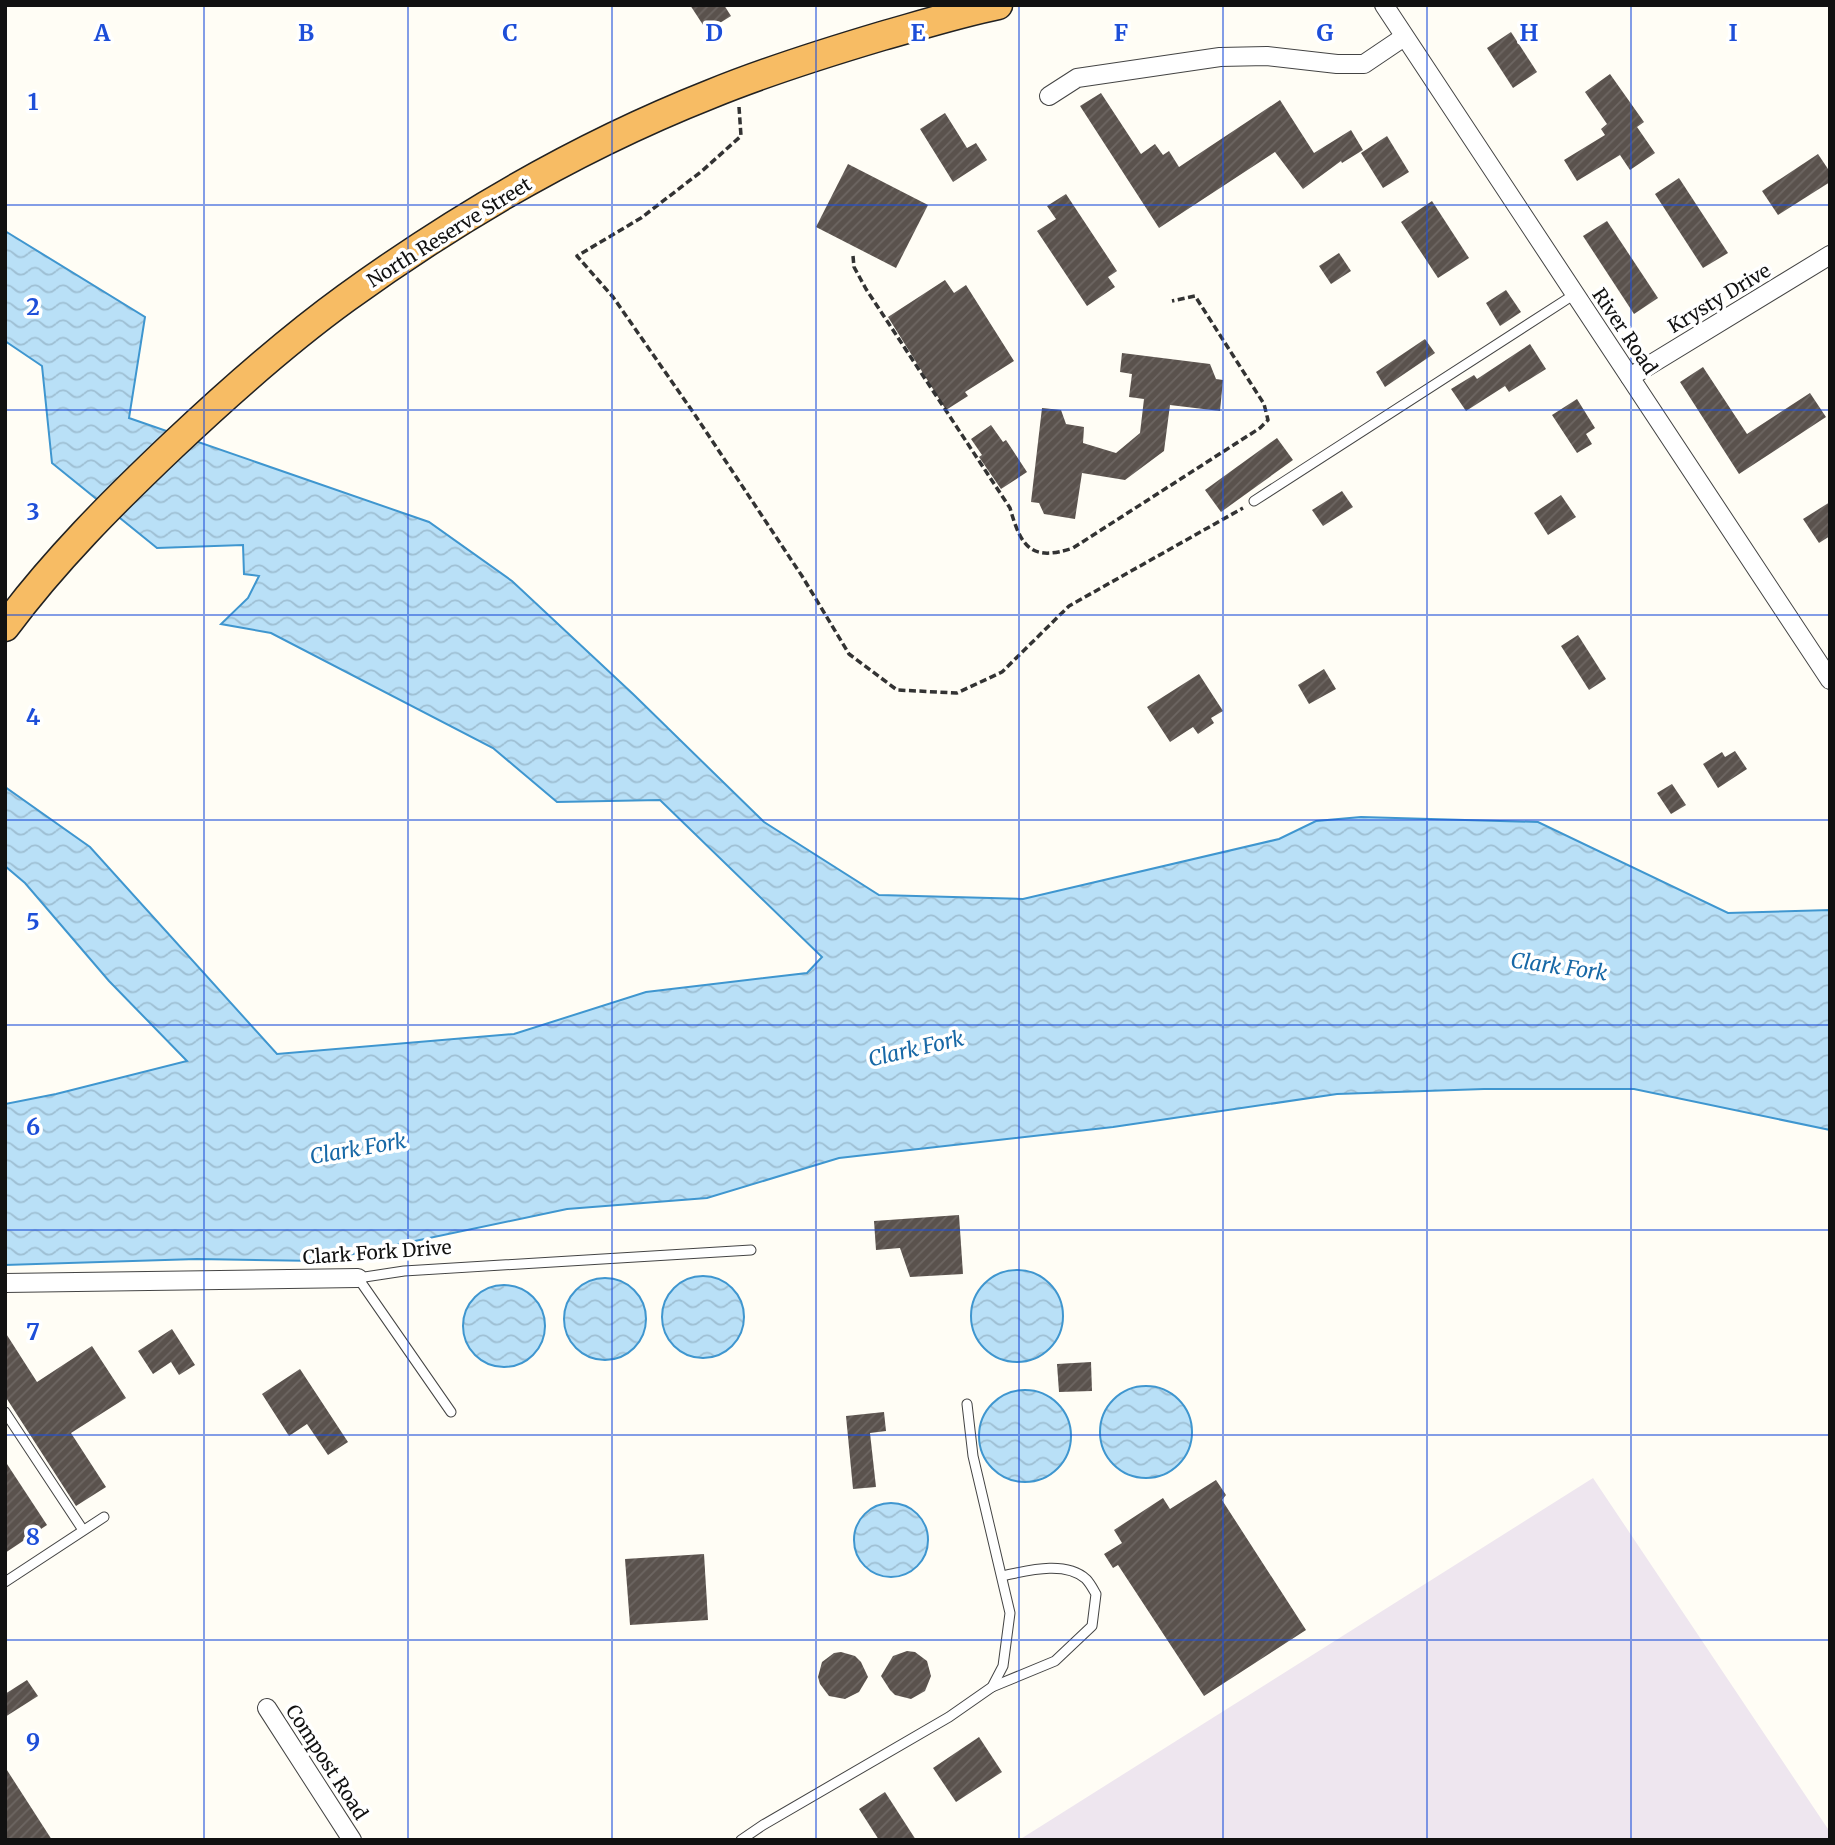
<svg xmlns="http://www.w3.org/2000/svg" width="1835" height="1845" viewBox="0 0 1835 1845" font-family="Merriweather,serif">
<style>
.industrial{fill:#eee6ef}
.water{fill:url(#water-waves);stroke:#3f96cf;stroke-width:2}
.building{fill:url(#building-hatch)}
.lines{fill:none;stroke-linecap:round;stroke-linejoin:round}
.service-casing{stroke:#444;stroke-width:11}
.minor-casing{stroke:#444;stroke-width:20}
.trunk-casing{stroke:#222;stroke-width:31}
.path{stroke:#333;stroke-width:3.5;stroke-dasharray:7 3.5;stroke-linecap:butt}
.service{stroke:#fff;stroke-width:9}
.minor{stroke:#fff;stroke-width:18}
.trunk{stroke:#f7bc64;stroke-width:28}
.grid{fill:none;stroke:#1d4ed8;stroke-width:2;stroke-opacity:0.55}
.labels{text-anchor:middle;stroke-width:7;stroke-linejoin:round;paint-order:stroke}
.street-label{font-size:19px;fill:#111;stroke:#fff}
.water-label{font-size:21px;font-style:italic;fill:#1768a6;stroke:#fff}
.grid-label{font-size:23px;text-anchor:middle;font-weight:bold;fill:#1d4ed8;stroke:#fff;stroke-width:7;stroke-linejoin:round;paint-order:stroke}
</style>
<defs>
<pattern id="water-waves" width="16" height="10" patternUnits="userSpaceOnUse" patternTransform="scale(1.75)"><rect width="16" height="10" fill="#b9e0f7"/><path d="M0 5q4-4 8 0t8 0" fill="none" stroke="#9ebfd3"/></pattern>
<pattern id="building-hatch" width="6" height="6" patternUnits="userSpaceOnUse" patternTransform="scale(1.75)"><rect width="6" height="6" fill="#5a524d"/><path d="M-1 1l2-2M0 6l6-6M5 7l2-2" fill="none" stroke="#6d6662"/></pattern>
</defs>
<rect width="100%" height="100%" fill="#fffdf5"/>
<polygon class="industrial" points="1593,1478 1830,1832 1830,1840 1019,1840"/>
<g class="water">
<polygon points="5,231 145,317 129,418 429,522 512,581 633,694 764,822 879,895 1023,899 1279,839 1316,821 1361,817 1538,822 1728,913 1830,910 1830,1130 1634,1089 1484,1089 1337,1094 1113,1127 839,1158 707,1198 567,1209 320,1261 197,1259 5,1265 5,1104 56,1094 187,1061 109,981 25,883 5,866 5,787 90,847 277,1054 514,1034 646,992 807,973 822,957 660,800 557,802 493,748 271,633 221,624 248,598 259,576 244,574 243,545 157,548 52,463 42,366 5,341"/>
<circle cx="1017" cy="1316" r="46"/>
<circle cx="703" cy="1317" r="41"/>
<circle cx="605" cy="1319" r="41"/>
<circle cx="504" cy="1326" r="41"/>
<circle cx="1146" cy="1432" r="46"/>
<circle cx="1025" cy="1436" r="46"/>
<circle cx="891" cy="1540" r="37"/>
</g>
<g class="building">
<polygon points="690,5 724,5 731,16 707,31"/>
<polygon points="1511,32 1537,72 1513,88 1487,48"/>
<polygon points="1610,74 1644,122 1637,127 1655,153 1630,170 1620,155 1577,181 1564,160 1605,135 1601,129 1607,124 1585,92"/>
<polygon points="1101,93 1141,154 1155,144 1163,155 1169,151 1179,167 1280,100 1314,153 1351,130 1363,150 1342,163 1341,161 1303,189 1275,152 1159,228 1080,106"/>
<polygon points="945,113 967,148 976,143 987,160 953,182 920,129"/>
<polygon points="1387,136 1409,172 1383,188 1361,153"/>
<polygon points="1818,154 1830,172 1830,182 1778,215 1762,191"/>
<polygon points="848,164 928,205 896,268 816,227"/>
<polygon points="1679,178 1728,253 1703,268 1655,194"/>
<polygon points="1066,194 1117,271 1108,277 1115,287 1087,306 1037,231 1056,219 1047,206"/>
<polygon points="1432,201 1469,258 1438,278 1401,222"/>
<polygon points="1607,221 1658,298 1634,314 1583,236"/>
<polygon points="1339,253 1351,271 1331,284 1319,266"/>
<polygon points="945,280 954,293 966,285 1014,361 965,392 968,396 946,410 888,317"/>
<polygon points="1506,290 1521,312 1500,326 1486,303"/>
<polygon points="1425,339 1435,353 1385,387 1376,372"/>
<polygon points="1530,344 1546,369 1509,392 1505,386 1466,411 1451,389 1474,375 1477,379"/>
<polygon points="1122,353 1210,364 1216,379 1223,380 1220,411 1170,405 1164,451 1125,480 1082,473 1075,519 1044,514 1039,503 1031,502 1042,408 1061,410 1066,424 1084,427 1083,443 1116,453 1140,433 1144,399 1129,397 1132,374 1120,372"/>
<polygon points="1703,367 1747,434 1810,393 1826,417 1739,474 1680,382"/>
<polygon points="1577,399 1595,428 1586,434 1592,444 1577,453 1552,415"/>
<polygon points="991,425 1003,442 1006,440 1027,472 1001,489 979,457 982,455 971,439"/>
<polygon points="1277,438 1293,460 1221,512 1205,490"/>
<polygon points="1342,491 1353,507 1323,526 1312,510"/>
<polygon points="1561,495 1576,517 1548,535 1534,513"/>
<polygon points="1830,502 1830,536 1819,543 1803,519"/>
<polygon points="1578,635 1606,679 1589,690 1561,646"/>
<polygon points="1324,669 1336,689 1309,704 1298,685"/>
<polygon points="1199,674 1223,711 1211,718 1214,723 1198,734 1193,727 1170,742 1147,707"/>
<polygon points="1735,751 1747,769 1718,788 1703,764 1722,752 1725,757"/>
<polygon points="1672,784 1686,805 1671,814 1657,793"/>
<polygon points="959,1215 963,1274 910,1277 900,1248 876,1250 874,1221"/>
<polygon points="172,1329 195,1365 179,1375 171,1362 153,1374 138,1351"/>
<polygon points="5,1332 37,1382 92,1346 126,1398 71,1433 106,1487 76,1506 5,1396"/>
<polygon points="1091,1362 1092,1391 1059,1392 1057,1364"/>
<polygon points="300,1369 348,1442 328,1455 307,1424 289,1436 262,1394"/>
<polygon points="884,1412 886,1431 870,1433 876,1487 853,1489 846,1416"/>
<polygon points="5,1461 47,1525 5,1553"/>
<polygon points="1216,1480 1226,1495 1222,1500 1306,1630 1204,1696 1118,1565 1113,1568 1104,1554 1122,1543 1114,1530 1163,1498 1170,1509"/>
<polygon points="704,1554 708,1620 630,1625 625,1559"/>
<polygon points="907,1651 915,1652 927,1661 931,1676 925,1691 911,1699 895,1695 890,1690 881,1676 893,1656"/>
<polygon points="841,1652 855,1656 861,1662 868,1677 859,1692 845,1699 829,1696 820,1684 818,1677 822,1662 834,1653"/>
<polygon points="27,1680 38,1696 5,1717 5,1694"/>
<polygon points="979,1737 1002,1772 956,1802 933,1768"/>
<polygon points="5,1767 52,1840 5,1840"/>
<polygon points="885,1792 916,1840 879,1840 859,1809"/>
</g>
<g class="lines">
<defs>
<g id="service">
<polyline points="1254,501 1575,294"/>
<polyline points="5,1412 83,1530"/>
<polyline points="451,1412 358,1278 404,1271 751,1250"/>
<polyline points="5,1582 104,1517"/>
<path d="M992 1687 1055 1661 1092 1626 1096 1594C1093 1589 1090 1583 1086 1579 1065 1560 1026 1571 1002 1576"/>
<polyline points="741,1840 763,1825 949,1717 992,1687 1003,1666 1010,1613 973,1456 967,1404"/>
</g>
<g id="minor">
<polyline points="1384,5 1830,680"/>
<polyline points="1049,96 1077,78 1220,57 1267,56 1337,64 1364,64 1404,37"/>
<polyline points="1630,377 1830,255"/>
<polyline points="5,1283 358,1278"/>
<polyline points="267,1708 352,1840"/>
</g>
<path id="trunk" d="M5 627C54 561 113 502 172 446 227 394 284 343 346 298 458 217 582 145 711 94 767 71 825 53 882 36 921 25 959 13 998 5"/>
</defs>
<use href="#service" class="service-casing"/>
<use href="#minor" class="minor-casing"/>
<use href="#trunk" class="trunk-casing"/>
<g class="path">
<polyline points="739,107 741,136 702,171 641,218 577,256 613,297 695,415 802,576 849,654 897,690 957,693 1002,672 1069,606 1243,508"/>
<path d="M853 256 854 267 866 289 1010 508C1021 547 1031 562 1073 548L1260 428 1268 420 1264 404 1195 296 1172 301"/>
</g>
<use href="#service" class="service"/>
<use href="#minor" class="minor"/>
<use href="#trunk" class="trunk"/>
</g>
<path class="grid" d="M204 5V1840M408 5V1840M612 5V1840M816 5V1840M1019 5V1840M1223 5V1840M1427 5V1840M1631 5V1840M5 205H1830M5 410H1830M5 615H1830M5 820H1830M5 1025H1830M5 1230H1830M5 1435H1830M5 1640H1830"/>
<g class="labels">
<g class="street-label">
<text transform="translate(449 232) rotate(-32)" y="7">North Reserve Street</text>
<text transform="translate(1719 298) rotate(-31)" y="7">Krysty Drive</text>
<text transform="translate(1625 331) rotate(56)" y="7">River Road</text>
<text transform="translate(377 1252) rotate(-4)" y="7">Clark Fork Drive</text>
<text transform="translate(327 1762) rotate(57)" y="7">Compost Road</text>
</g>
<g class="water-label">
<text transform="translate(1559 967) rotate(8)" y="7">Clark Fork</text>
<text transform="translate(916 1049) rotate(-13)" y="7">Clark Fork</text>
<text transform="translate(358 1149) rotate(-10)" y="7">Clark Fork</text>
</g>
</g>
<g class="grid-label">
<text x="102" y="41">A</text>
<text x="306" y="41">B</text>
<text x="510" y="41">C</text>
<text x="714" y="41">D</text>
<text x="918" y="41">E</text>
<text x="1121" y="41">F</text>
<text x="1325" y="41">G</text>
<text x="1529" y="41">H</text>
<text x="1733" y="41">I</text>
<text x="33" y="110">1</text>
<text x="33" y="315">2</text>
<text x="33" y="520">3</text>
<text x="33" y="725">4</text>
<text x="33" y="930">5</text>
<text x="33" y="1135">6</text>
<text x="33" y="1340">7</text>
<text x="33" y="1545">8</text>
<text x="33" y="1750">9</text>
</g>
<rect width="1835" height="1845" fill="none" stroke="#111111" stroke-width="14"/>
</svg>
